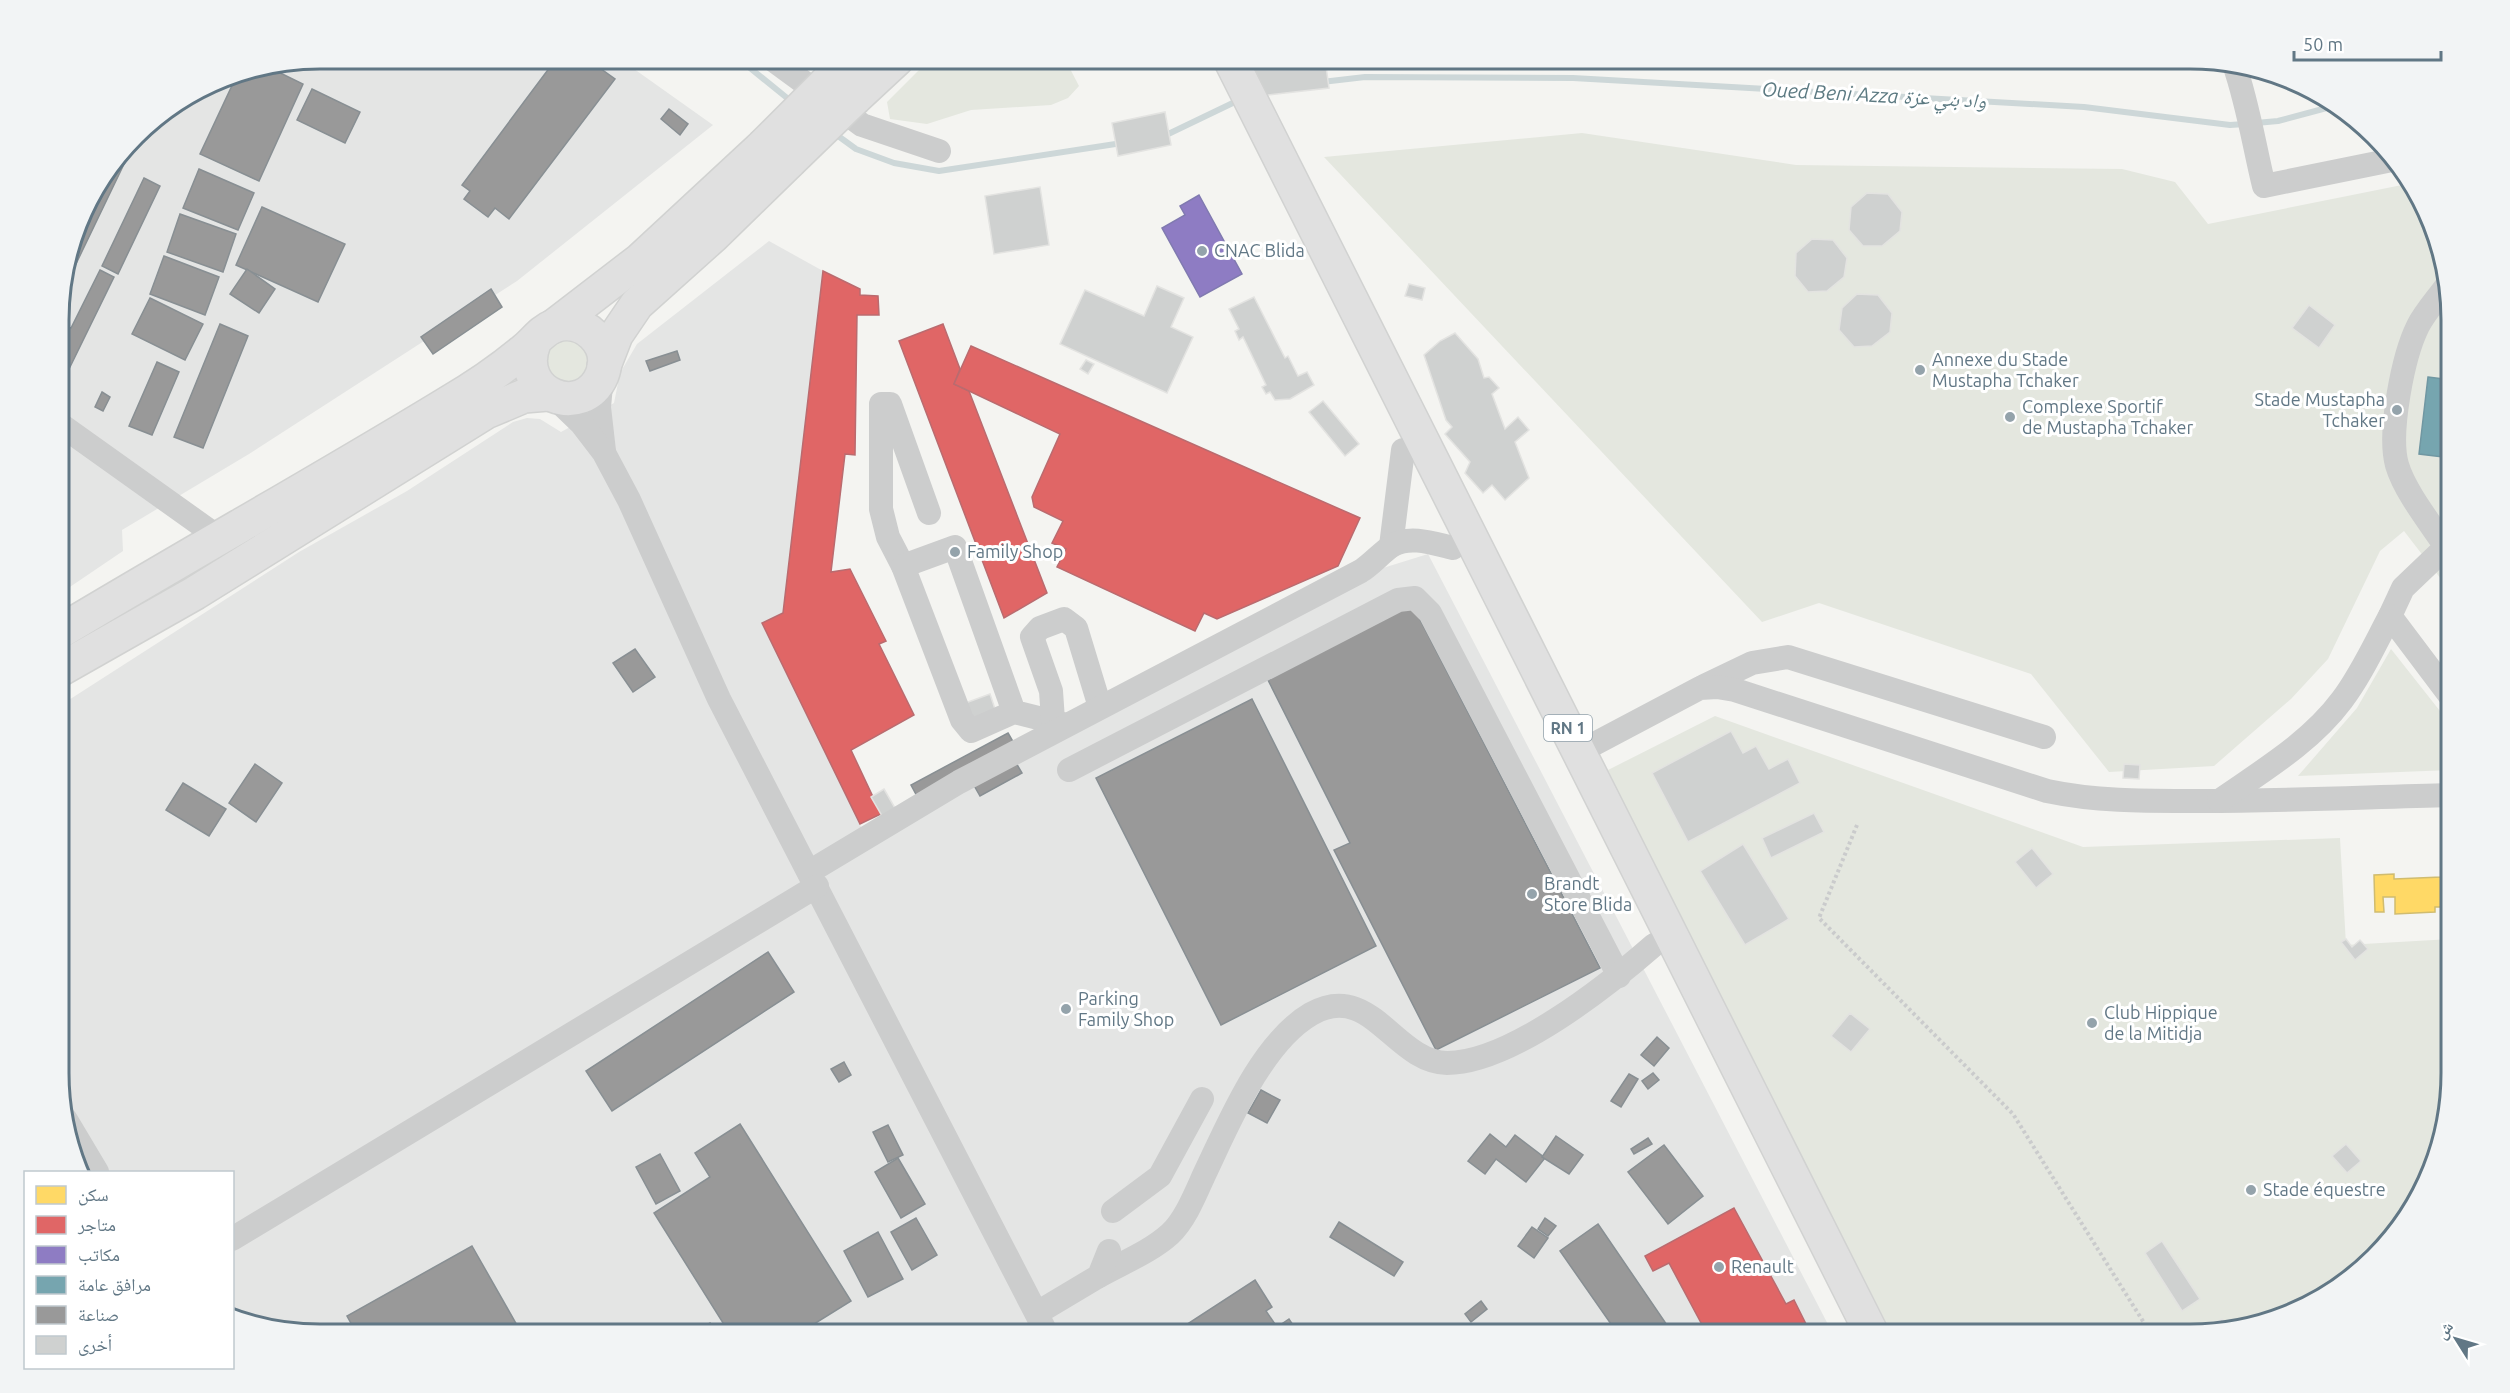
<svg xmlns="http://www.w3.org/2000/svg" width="2510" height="1393" viewBox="0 0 2510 1393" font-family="Ubuntu,'Noto Naskh Arabic',sans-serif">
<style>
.built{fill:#e4e5e4}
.green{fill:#e4e7df}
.homes{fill:#ffd966;stroke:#d0bc6f;stroke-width:1.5}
.shops{fill:#e06666;stroke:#ba6b6f;stroke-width:1.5}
.offices{fill:#8e7cc3;stroke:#807ab0;stroke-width:1.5}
.public{fill:#76a5af;stroke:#7097a2;stroke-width:1.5}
.industry{fill:#999;stroke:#888f93;stroke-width:1.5}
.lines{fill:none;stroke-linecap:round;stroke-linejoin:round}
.stream{stroke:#cdd7d8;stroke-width:6}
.building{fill:#cfd1d0;stroke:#e3e3e1;stroke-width:1.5}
.highway-casing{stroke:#d1d2d1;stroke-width:36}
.path{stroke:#cacbcc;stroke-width:4;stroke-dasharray:3 3;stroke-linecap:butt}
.minor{stroke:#cccdcd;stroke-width:24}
.highway{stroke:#e0e0e0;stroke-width:33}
.highway-bridge-casing{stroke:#d1d2d1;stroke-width:36;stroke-linecap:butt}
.highway-bridge{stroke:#e0e0e0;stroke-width:33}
.poi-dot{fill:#94a3ab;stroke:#fff;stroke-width:2}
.labels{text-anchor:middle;stroke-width:6;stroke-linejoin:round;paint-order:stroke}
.shield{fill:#fff;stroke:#90a0aa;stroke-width:1.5}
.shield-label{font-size:16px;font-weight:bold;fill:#617785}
.poi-label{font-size:18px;fill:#617785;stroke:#fff;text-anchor:start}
.water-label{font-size:20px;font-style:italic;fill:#5c7a82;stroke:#fff}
.rim{fill:none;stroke:#617785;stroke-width:3}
</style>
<rect width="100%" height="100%" fill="#f4f4f1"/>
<g class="built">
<polygon points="320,59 620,59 713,125 517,281 249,454 122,530 123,551 61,593 61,286 86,204 147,124 220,78"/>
<polygon points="769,241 823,271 783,613 762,623 866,837 1383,568 1428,554 1833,1334 320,1334 253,1326 233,1317 232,1172 85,1172 61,1107 61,705 299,552 407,491 513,422 527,418 540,419 561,432 614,403 620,373 637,344"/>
</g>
<g class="green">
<polygon points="930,59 1065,59 1079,86 1068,98 1051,105 971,110 927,124 890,119 887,102"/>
<polygon points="1582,133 1796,165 2122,169 2175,182 2208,224 2412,183 2438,236 2451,303 2451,592 2404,531 2380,551 2328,659 2291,699 2214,766 2109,772 2031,674 1819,603 1762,622 1324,157"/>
<circle cx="567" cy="362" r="21"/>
<polygon points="2391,649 2451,725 2451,770 2298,776 2357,708"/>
<polygon points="1715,716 2083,847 2340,838 2346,945 2451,939 2451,1090 2417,1203 2375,1258 2321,1299 2207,1334 1892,1334 1711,980 1608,770"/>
</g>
<polygon class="homes" points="2441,871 2451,871 2451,911 2441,911 2441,907 2435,907 2435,912 2395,914 2395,897 2383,897 2384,912 2375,912 2374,875 2394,874 2394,879 2441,877"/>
<g class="shops">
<polygon points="823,271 860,289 860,295 878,296 879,315 857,315 855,455 845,454 831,572 850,569 886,641 879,644 914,715 851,750 881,814 860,824 762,623 783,613"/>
<polygon points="943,324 960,369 954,384 969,391 1047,593 1004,618 899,341"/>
<polygon points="971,346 1360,518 1338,566 1217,619 1204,613 1195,631 1057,567 1066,549 1052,543 1063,521 1034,507 1032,497 1060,434 954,384"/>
<polygon points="1734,1208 1786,1304 1794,1300 1811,1334 1707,1334 1669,1263 1653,1271 1645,1256"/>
</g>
<polygon class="offices" points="1199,195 1242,274 1200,297 1162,228 1185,215 1180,206"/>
<polygon class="public" points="2428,377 2451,380 2451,458 2419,454"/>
<g class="industry">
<polygon points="556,59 587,59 615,79 509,219 495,208 488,217 464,199 470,191 462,185"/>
<polygon points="270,68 303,84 259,181 200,154 237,75"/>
<polygon points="312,89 360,112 345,143 297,120"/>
<polygon points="669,109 688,124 680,135 661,119"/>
<polygon points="137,137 61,295 61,286 86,204"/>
<polygon points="199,169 254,193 238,230 183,208"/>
<polygon points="144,178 160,186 118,274 102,266"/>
<polygon points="262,207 345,244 318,302 236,265"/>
<polygon points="180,214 236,234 223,272 167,252"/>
<polygon points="164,256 219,277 205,315 150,294"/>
<polygon points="247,269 275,289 259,313 230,294"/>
<polygon points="100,270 114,277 68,371 64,369 61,376 61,324 71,328"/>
<polygon points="491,289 502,307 433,354 421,337"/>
<polygon points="150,298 203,324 185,360 132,334"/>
<polygon points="220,324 248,336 203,448 174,437"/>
<polygon points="677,351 680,360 650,371 646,361"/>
<polygon points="157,362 179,372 152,435 129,426"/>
<polygon points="102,392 110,397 103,411 95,407"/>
<polygon points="1412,604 1600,968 1436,1050 1334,850 1350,843 1268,680"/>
<polygon points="635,649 655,677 633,692 613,663"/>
<polygon points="1252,699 1376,946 1221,1025 1096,778"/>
<polygon points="1008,733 1019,752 1012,756 1022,773 980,796 972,782 924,809 911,785"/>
<polygon points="255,764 282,783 256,822 229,803"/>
<polygon points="183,783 226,809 209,836 166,810"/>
<polygon points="768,952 794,992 612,1111 586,1071"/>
<polygon points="1657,1037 1669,1048 1654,1066 1641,1055"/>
<polygon points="844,1062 851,1075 839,1082 831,1069"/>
<polygon points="1653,1073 1659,1080 1648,1089 1642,1081"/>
<polygon points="1629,1074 1638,1079 1621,1107 1611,1101"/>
<polygon points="1261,1090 1280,1100 1267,1123 1248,1113"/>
<polygon points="740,1124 851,1301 798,1334 730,1334 654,1213 710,1177 695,1153"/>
<polygon points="888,1125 903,1155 888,1162 873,1132"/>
<polygon points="1490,1134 1506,1147 1515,1135 1545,1158 1526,1182 1496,1159 1485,1174 1468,1161"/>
<polygon points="1556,1136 1583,1155 1569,1174 1542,1157"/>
<polygon points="1648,1138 1652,1144 1634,1154 1631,1149"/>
<polygon points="1664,1145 1703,1196 1668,1224 1628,1172"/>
<polygon points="660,1154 680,1191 656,1204 636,1167"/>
<polygon points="898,1158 925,1204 901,1218 875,1172"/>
<polygon points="916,1218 937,1255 912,1270 891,1232"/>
<polygon points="1545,1218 1556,1226 1548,1236 1538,1229"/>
<polygon points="1339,1222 1403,1262 1394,1276 1330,1237"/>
<polygon points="1598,1224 1669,1328 1660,1334 1618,1334 1560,1251"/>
<polygon points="1532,1227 1548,1238 1534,1258 1518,1246"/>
<polygon points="878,1232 903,1279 868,1297 844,1251"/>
<polygon points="472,1246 522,1334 357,1334 347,1316"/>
<polygon points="1255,1280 1272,1307 1266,1311 1277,1327 1289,1319 1299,1334 1172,1334"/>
<polygon points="1481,1301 1487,1309 1471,1322 1465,1314"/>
<polygon points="710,1323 717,1334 691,1334"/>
</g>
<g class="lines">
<g class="stream">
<polyline points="739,59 792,102"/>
<polyline points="1322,82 1365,77 1573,78 2084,107 2230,125 2245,124"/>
<polyline points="2256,123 2278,121 2334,106"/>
<polyline points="834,133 856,149 894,163 939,171 1122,143"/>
<polyline points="1162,137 1239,100"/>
</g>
</g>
<g class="building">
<polygon points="1306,59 1325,59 1329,88 1251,97 1247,66"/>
<polygon points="1165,112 1171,145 1118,156 1112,123"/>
<polygon points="1040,187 1049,245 994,254 985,196"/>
<polygon points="1867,193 1888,194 1902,212 1900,231 1882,246 1863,246 1849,230 1851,207"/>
<polygon points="1812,239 1833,240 1847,258 1844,277 1827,291 1808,292 1795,276 1796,253"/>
<polygon points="1409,284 1425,288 1422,300 1405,296"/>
<polygon points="1157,286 1184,298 1171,327 1193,337 1167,393 1060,344 1085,290 1144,316"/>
<polygon points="1857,294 1878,295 1892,313 1890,332 1872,346 1854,347 1839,330 1842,308"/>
<polygon points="1254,297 1285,358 1288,356 1298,376 1307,372 1314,385 1290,399 1275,400 1270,392 1266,394 1262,387 1266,385 1243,337 1239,340 1235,331 1239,329 1229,309"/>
<polygon points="2309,305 2335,325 2319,348 2292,328"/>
<polygon points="1455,333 1478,359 1484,378 1489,377 1499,388 1492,394 1505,429 1518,417 1529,430 1515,442 1529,478 1505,500 1492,485 1483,493 1465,473 1470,462 1445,434 1452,427 1446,420 1424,355 1440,341"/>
<polygon points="1086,360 1094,364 1088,374 1080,369"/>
<polygon points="1323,401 1359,444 1345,456 1309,412"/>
<polygon points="990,694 996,712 966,722 960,705"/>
<polygon points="1731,731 1743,753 1756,746 1769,769 1788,759 1800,783 1688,842 1652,773"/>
<polygon points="2124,764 2140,765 2139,779 2123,778"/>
<polygon points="884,789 895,808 882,816 871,797"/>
<polygon points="1814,813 1824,832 1771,858 1762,838"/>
<polygon points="1743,844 1789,919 1745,945 1700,871"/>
<polygon points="2032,848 2053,874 2036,888 2015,862"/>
<polygon points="2346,939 2352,947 2360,940 2368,949 2355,960 2341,942"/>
<polygon points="1850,1013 1870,1029 1851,1052 1831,1036"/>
<polygon points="2346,1144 2361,1161 2347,1173 2332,1156"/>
<polygon points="2162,1241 2200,1299 2182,1311 2145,1253"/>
<polygon points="2222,1319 2228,1327 2209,1333 2206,1329"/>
</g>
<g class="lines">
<defs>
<g id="highway">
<polyline points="1230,59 1872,1334"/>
<polyline points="830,79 851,59"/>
<polyline points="855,98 897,59"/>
<polyline points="554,326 640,260 763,146"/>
<polyline points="604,366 616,335 637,304 713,236 790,161"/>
<path d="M61 631C189 554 320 481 448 403 474 388 499 371 522 352 533 344 541 331 554 326 583 315 614 345 602 375 583 421 514 394 534 343"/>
<polyline points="61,669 195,593 486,412 524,396 548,394"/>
</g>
</defs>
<use href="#highway" class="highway-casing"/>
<polyline class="path" points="1857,825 1819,918 2013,1114 2151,1334"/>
<g class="minor">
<polyline points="772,59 862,125 939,151"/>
<path d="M2234 64C2248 104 2254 145 2264 186L2392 160"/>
<polyline points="602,375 599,407 604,451"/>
<polyline points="554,397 581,423 604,453 629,500 719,699 1047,1334"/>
<polyline points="61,425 218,537"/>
<polyline points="1391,546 1403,450"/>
<polyline points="903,566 888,537 881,509 881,404 890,404 929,513"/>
<path d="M2390 616 2403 588 2446 547C2431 524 2405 492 2397 465 2388 433 2403 356 2418 326 2425 312 2438 298 2447 285"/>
<polyline points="1704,686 1752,663 1788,657 2044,737"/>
<polyline points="1014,712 955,547 903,566 962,720 971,731 1014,712 1066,725"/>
<polyline points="1053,720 1051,691 1032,637 1040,628 1064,619 1076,628 1100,707"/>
<path d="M1581 751 1700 688 1717 687 1735 690 2047 791C2099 802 2150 801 2203 801 2285 801 2368 797 2451 795"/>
<polyline points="1069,770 1398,600 1415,598 1430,613 1619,976"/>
<path d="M2219 801C2262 771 2310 743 2342 700 2361 675 2375 644 2390 616L2451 697"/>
<path d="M809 872 959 782 1361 571C1372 564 1383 551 1393 545 1411 535 1435 544 1453 548"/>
<polyline points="66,1120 97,1172"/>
<polyline points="1113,1211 1160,1176 1202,1099"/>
<polyline points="232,1239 817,886"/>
<path d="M1099 1276C1122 1263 1150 1252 1170 1234 1185 1220 1195 1195 1204 1175 1228 1125 1261 1043 1311 1014 1371 980 1394 1062 1447 1063 1510 1063 1607 986 1654 945"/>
<polyline points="1037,1313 1099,1276 1109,1251"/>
</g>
<use href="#highway" class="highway"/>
<defs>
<g id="highway-bridge">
<polyline points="763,146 830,79"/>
<polyline points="790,161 855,98"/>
</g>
</defs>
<use href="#highway-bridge" class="highway-bridge-casing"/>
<use href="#highway-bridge" class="highway-bridge"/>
</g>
<g class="poi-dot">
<circle cx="1202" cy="251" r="6"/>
<circle cx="1920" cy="370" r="6"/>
<circle cx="2397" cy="410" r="6"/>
<circle cx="2010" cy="417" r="6"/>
<circle cx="955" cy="552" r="6"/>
<circle cx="1532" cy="894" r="6"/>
<circle cx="1066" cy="1009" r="6"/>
<circle cx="2092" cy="1023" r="6"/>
<circle cx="2251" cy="1190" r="6"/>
<circle cx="1719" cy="1267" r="6"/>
</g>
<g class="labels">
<rect class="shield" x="1544" y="715" width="48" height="26" rx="4.5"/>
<g class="shield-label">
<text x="1568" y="734">RN 1</text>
</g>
<g class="poi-label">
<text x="1214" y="257">CNAC Blida</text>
<text x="1932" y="366">Annexe du Stade<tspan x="1932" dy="21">Mustapha Tchaker</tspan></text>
<text x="2385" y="406" text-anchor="end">Stade Mustapha<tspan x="2385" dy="21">Tchaker</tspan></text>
<text x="2022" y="413">Complexe Sportif<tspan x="2022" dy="21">de Mustapha Tchaker</tspan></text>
<text x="967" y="558">Family Shop</text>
<text x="1544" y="890">Brandt<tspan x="1544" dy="21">Store Blida</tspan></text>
<text x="1078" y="1005">Parking<tspan x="1078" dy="21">Family Shop</tspan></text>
<text x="2104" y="1019">Club Hippique<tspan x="2104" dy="21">de la Mitidja</tspan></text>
<text x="2263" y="1196">Stade équestre</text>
<text x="1731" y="1273">Renault</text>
</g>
<g class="water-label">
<text transform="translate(1874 95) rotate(3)" y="7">Oued Beni Azza واد بني عزة</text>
</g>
</g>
<path d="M0 0H2510V1393H0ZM320 69H2190A251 251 0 0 1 2441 320V1073A251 251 0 0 1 2190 1324H320A251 251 0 0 1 69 1073V320A251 251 0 0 1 320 69Z" fill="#f2f4f5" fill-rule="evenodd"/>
<path class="rim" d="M320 69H2190A251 251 0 0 1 2441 320V1073A251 251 0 0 1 2190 1324H320A251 251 0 0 1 69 1073V320A251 251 0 0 1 320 69Z"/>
<rect x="24" y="1171" width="210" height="198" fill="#ffffff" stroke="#c0c9ce" stroke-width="1.5"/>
<rect x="36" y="1186" width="30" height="18" fill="#ffd966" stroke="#c0c9ce" stroke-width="1.5"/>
<text x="78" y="1201" font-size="18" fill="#617785">سكن</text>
<rect x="36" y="1216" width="30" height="18" fill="#e06666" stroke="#c0c9ce" stroke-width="1.5"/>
<text x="78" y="1231" font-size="18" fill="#617785">متاجر</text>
<rect x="36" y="1246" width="30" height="18" fill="#8e7cc3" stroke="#c0c9ce" stroke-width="1.5"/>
<text x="78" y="1261" font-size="18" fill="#617785">مكاتب</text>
<rect x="36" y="1276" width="30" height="18" fill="#76a5af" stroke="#c0c9ce" stroke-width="1.5"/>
<text x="78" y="1291" font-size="18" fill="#617785">مرافق عامة</text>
<rect x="36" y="1306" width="30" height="18" fill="#999999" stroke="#c0c9ce" stroke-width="1.5"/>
<text x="78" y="1321" font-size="18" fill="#617785">صناعة</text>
<rect x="36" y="1336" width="30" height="18" fill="#cfd1d0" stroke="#c0c9ce" stroke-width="1.5"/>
<text x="78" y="1351" font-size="18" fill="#617785">أخرى</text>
<g transform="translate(2456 1339) rotate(307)" stroke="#ffffff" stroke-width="4.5" paint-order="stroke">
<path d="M0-4.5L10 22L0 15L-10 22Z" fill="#617785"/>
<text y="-9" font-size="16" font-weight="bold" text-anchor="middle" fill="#617785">ش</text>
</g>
<path d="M2294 51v9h147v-9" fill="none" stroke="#617785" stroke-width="3"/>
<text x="2303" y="51" font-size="18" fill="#617785" stroke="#ffffff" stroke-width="4.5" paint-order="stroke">50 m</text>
</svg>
